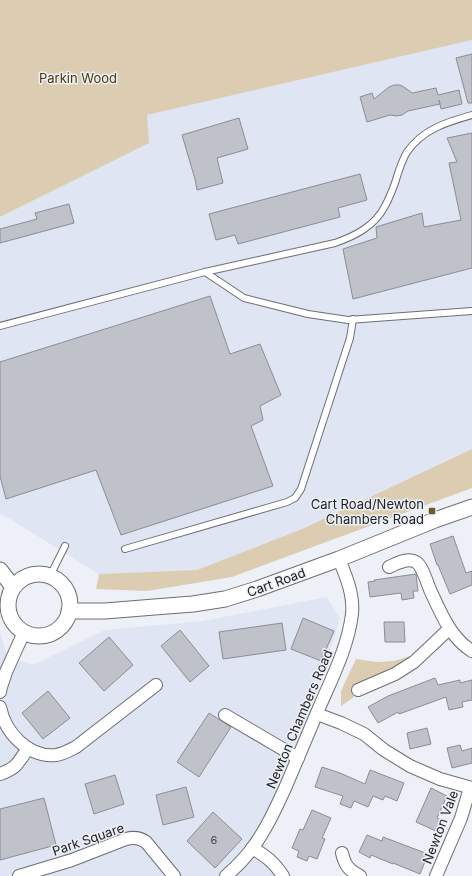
<svg xmlns="http://www.w3.org/2000/svg" width="472" height="876" viewBox="0 0 472 876" font-family="Inter,sans-serif">
<style>
.built{fill:#dfe5f3}
.green{fill:#dccdb2}
.building{fill:#bfc2c8;stroke:#8a8d93}
.lines{fill:none;stroke-linecap:round;stroke-linejoin:round}
.service-casing{stroke:#6c6e74;stroke-width:8}
.minor-casing{stroke:#6c6e74;stroke-width:14}
.tertiary-casing{stroke:#6c6e74;stroke-width:17}
.service{stroke:#fff;stroke-width:6}
.minor{stroke:#fff;stroke-width:12}
.tertiary{stroke:#fff;stroke-width:15}
.poi-dot{fill:#705829;stroke:#edf0f7;stroke-width:1.5}
.labels{text-anchor:middle;stroke-width:3;stroke-linejoin:round;paint-order:stroke}
.number-label{font-size:11px;fill:#45464a}
.park-label{font-size:13px;fill:#4d380b;stroke:#edf0f7}
.poi-label{font-size:13px;fill:#1c1d20;stroke:#edf0f7;text-anchor:end}
.street-label{font-size:13px;fill:#1c1d20;stroke:#edf0f7}
</style>
<rect width="100%" height="100%" fill="#edf0f7"/>
<g class="built">
<polygon points="472,40 472,449 302,529 197,570 99,574 0,513 0,217 148,143 146,115"/>
<polygon points="327,597 340,619 303,736 262,841 283,876 0,876 0,632 7,655 33,665 105,630 203,621"/>
</g>
<g class="green">
<polygon points="0,0 472,0 472,40 147,115 149,143 0,217"/>
<polygon points="472,449 472,488 232,577 147,591 96,589 99,574 197,570 302,529"/>
<polygon points="410,656 412,659 393,670 352,687 354,697 341,706 341,691 356,659 377,662 394,661"/>
</g>
<g class="building">
<polygon points="472,54 472,103 468,103 456,58"/>
<polygon points="394,85 400,85 404,87 412,93 436,88 438,95 459,90 462,104 441,109 439,100 440,104 408,111 402,115 397,116 390,115 367,122 360,97 372,93 374,99 389,87"/>
<polygon points="239,118 248,149 217,158 223,183 197,190 195,179 182,135"/>
<polygon points="472,133 472,268 353,299 343,249 377,238 376,227 422,213 424,227 461,220 449,163 457,162 447,138"/>
<polygon points="360,174 367,200 338,208 340,217 238,244 235,235 216,240 209,214"/>
<polygon points="69,204 74,223 0,243 0,229 37,219 35,213"/>
<polygon points="210,296 230,354 260,344 281,395 260,406 263,420 251,426 273,486 121,535 96,470 6,499 0,476 0,362"/>
<polygon points="453,536 466,573 472,571 472,585 450,594 438,565 437,565 430,544"/>
<polygon points="416,574 418,591 413,591 414,598 402,600 401,593 370,597 368,582 375,581 374,580"/>
<polygon points="303,618 334,631 321,661 291,649"/>
<polygon points="384,622 404,622 405,642 385,642"/>
<polygon points="282,623 286,650 223,659 219,632"/>
<polygon points="180,630 209,666 190,682 161,646"/>
<polygon points="109,637 133,665 104,691 79,663"/>
<polygon points="435,678 438,685 460,680 460,683 472,680 472,700 462,702 463,707 449,710 446,697 399,714 398,712 378,723 368,707 388,696"/>
<polygon points="48,691 70,718 43,739 22,713"/>
<polygon points="209,713 231,727 199,777 177,762"/>
<polygon points="427,728 431,744 410,749 407,733"/>
<polygon points="460,745 462,751 472,748 472,763 452,768 447,748"/>
<polygon points="322,767 340,773 365,784 370,770 404,783 397,801 385,796 383,800 373,796 368,807 354,801 351,808 340,804 343,796 315,787"/>
<polygon points="115,775 124,804 94,814 85,784"/>
<polygon points="186,787 194,817 163,825 156,795"/>
<polygon points="431,788 447,796 437,818 443,821 438,832 416,822"/>
<polygon points="44,798 56,845 0,860 0,809"/>
<polygon points="312,810 331,818 322,838 325,839 317,859 309,856 307,861 297,857 299,851 292,848 300,829 303,830"/>
<polygon points="213,812 242,839 215,868 187,841"/>
<polygon points="367,835 382,841 383,837 428,854 420,874 393,863 393,864 371,855 370,858 359,852"/>
</g>
<g class="lines">
<defs>
<g id="service">
<polyline points="205,272 244,298 308,314 348,320 472,311"/>
<path d="M0 326 205 272 335 243C355 236 375 226 385 206 389 199 392 191 395 183 398 173 401 162 407 152 423 129 447 122 472 115"/>
<polyline points="125,549 287,502 295,498 301,489 350,338 353,319"/>
<polyline points="50,576 65,546"/>
</g>
<g id="minor">
<path d="M389 567C396 564 408 557 416 562 423 566 428 587 432 594 442 616 452 639 472 651"/>
<polyline points="358,690 395,674 414,662 449,629"/>
<polyline points="0,692 1,687 6,672 24,632"/>
<path d="M0 707C5 733 29 758 56 755 63 754 70 750 76 747L156 685"/>
<polyline points="317,714 341,723 364,734 384,750 410,766 440,779 472,788"/>
<polyline points="225,715 298,758"/>
<path d="M0 774C17 768 18 763 28 748"/>
<path d="M252 848C266 856 274 862 283 876"/>
<path d="M342 853C345 866 349 870 360 876"/>
<path d="M19 876 72 860 126 839C133 837 139 837 146 842L174 876"/>
<path d="M226 876C235 868 244 859 251 850 266 830 276 808 286 786 297 760 308 734 319 708 332 678 348 647 352 614 354 595 346 576 339 559"/>
<polyline points="436,876 461,818 470,788"/>
</g>
<g id="tertiary">
<polyline points="0,570 13,587"/>
<circle cx="39" cy="605" r="31"/>
<polyline points="69,611 105,611 167,606 193,604 225,599 257,589 339,559 435,520 472,507"/>
</g>
</defs>
<use href="#service" class="service-casing"/>
<use href="#minor" class="minor-casing"/>
<use href="#tertiary" class="tertiary-casing"/>
<use href="#service" class="service"/>
<use href="#minor" class="minor"/>
<use href="#tertiary" class="tertiary"/>
</g>
<rect class="poi-dot" x="428" y="507" width="8" height="8" rx="2"/>
<g class="labels">
<g class="number-label">
<text x="214" y="844">6</text>
</g>
<g class="park-label">
<text x="78" y="83">Parkin Wood</text>
</g>
<g class="poi-label">
<text x="424" y="509">Cart Road/Newton<tspan x="424" dy="15">Chambers Road</tspan></text>
</g>
<g class="street-label">
<text transform="translate(276 582) rotate(-20)" y="5">Cart Road</text>
<text transform="translate(299 719) rotate(-67)" y="5">Newton Chambers Road</text>
<text transform="translate(440 827) rotate(-69)" y="5">Newton Vale</text>
<text transform="translate(88 839) rotate(-19)" y="5">Park Square</text>
</g>
</g>
</svg>
